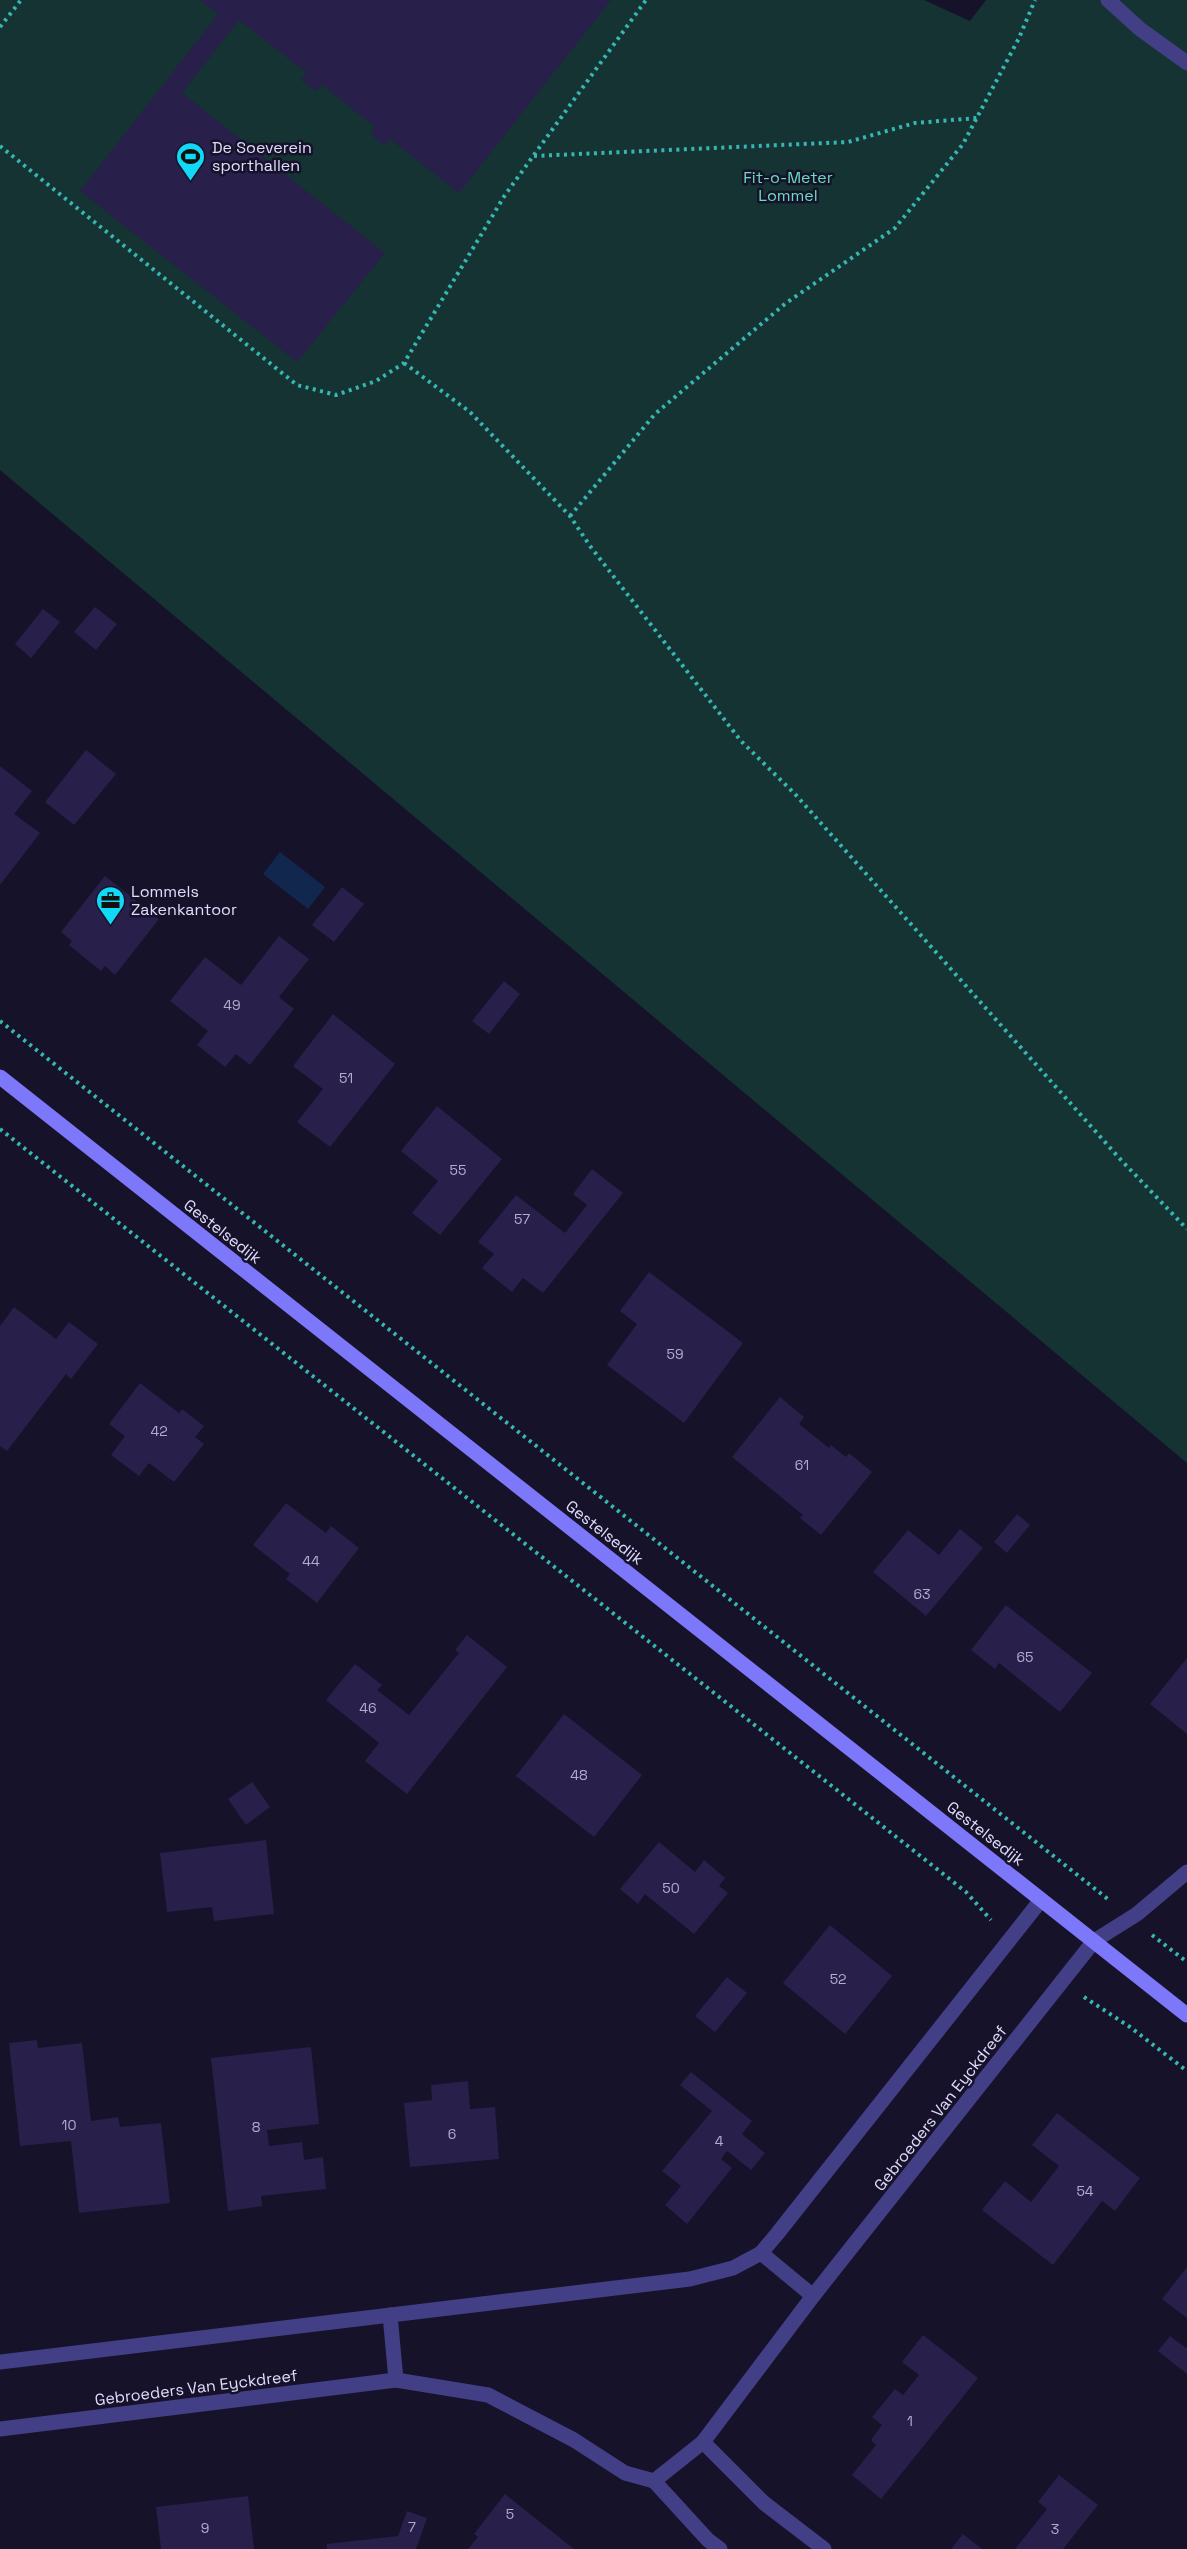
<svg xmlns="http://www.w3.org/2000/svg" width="1187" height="2549" viewBox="0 0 1187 2549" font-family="'Space Grotesk',sans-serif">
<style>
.green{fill:#153333}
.water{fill:#11274e}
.building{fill:#281f4a}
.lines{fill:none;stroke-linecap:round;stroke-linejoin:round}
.path{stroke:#36b7b2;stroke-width:4;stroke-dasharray:3 4.5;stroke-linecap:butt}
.service{stroke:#433f86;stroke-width:15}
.minor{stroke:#433f86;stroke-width:15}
.secondary{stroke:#7d77f9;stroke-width:15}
.labels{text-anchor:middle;stroke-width:5;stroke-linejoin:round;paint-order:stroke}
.number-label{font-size:14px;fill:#b2add0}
.poi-label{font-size:16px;fill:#e0dcfd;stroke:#16122a;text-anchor:start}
.park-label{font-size:16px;fill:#6adcc2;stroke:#16122a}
.street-label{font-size:16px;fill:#e0dcfd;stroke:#16122a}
</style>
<rect width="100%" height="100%" fill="#16122a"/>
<polygon class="green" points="0,0 924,0 970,21 986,0 1187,0 1187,1463 0,470"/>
<polygon class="water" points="280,852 325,887 308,909 263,874"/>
<g class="building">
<polygon points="200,0 611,0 459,193 390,139 384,146 370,133 375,127 322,85 316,91 301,80 307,73 239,20 182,93 385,253 297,362 80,191 218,14"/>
<polygon points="95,607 117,624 96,650 74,632"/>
<polygon points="43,609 60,622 31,658 15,644"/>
<polygon points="86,750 116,774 74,825 45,802"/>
<polygon points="0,766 32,791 14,814 40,833 0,885"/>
<polygon points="105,876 159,919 115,975 105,966 101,971 69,945 72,941 61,932"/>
<polygon points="342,887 364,904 334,942 312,925"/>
<polygon points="279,936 309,959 279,997 294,1009 250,1065 236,1054 225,1067 197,1045 208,1031 170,1001 205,957 241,985"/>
<polygon points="504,981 520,994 489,1034 472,1021"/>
<polygon points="333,1014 395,1064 330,1147 297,1122 323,1089 293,1066"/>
<polygon points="437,1106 502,1159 440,1235 412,1213 438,1181 401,1151"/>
<polygon points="592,1169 623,1193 543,1293 523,1278 512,1292 482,1268 494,1254 478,1242 516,1195 565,1233 587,1205 573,1194"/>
<polygon points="649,1272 743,1343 684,1423 607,1365 637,1324 620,1311"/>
<polygon points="14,1307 56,1339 69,1322 98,1344 71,1379 66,1374 7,1451 0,1446 0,1326"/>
<polygon points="140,1383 179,1413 182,1409 204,1426 195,1437 204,1444 174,1482 149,1463 139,1476 111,1455 125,1436 109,1424"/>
<polygon points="780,1397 804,1417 799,1424 829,1448 831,1445 846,1457 849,1453 872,1472 821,1535 800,1518 803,1515 732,1457"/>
<polygon points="286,1503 326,1533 331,1526 359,1548 317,1603 286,1579 290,1574 253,1545"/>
<polygon points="1017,1514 1030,1525 1007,1553 994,1542"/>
<polygon points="960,1529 983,1548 926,1616 873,1572 908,1530 939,1555"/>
<polygon points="1006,1605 1092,1673 1060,1712 999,1663 995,1669 971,1650"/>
<polygon points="467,1635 507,1667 407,1794 365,1761 379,1743 326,1700 355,1664 382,1685 377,1690 409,1715 459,1653 455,1650"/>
<polygon points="1187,1658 1187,1734 1150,1704"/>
<polygon points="564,1714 642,1775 594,1837 516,1776"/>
<polygon points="252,1782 270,1807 246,1825 228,1799"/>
<polygon points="266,1840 274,1914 214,1921 212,1907 167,1912 160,1853"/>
<polygon points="659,1842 695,1872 704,1860 725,1878 719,1886 728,1893 694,1934 645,1894 638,1904 620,1889"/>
<polygon points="830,1925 892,1976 845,2034 783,1983"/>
<polygon points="727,1977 747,1993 715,2032 695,2016"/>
<polygon points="37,2040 38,2048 82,2043 91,2121 118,2117 120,2127 161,2123 170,2203 79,2213 71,2141 20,2146 9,2043"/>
<polygon points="311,2047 319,2124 267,2130 269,2146 302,2142 304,2160 323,2157 326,2189 261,2196 262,2206 228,2211 211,2058"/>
<polygon points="691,2072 752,2121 742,2134 765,2153 751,2170 727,2151 721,2159 732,2168 687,2224 665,2205 681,2186 662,2171 712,2111 680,2085"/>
<polygon points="468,2081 470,2109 495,2107 499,2159 410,2167 404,2103 432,2100 431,2085"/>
<polygon points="1057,2113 1140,2178 1115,2211 1102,2201 1053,2265 982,2210 1005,2181 1031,2202 1059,2166 1032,2145"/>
<polygon points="1187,2267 1187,2318 1162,2299"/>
<polygon points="923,2335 978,2378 881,2499 852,2475 876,2445 871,2440 882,2425 872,2417 895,2389 903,2395 919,2375 902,2362"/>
<polygon points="1170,2336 1186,2348 1187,2346 1187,2374 1158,2351"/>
<polygon points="1059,2475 1098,2505 1063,2549 1015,2549 1047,2509 1038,2502"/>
<polygon points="505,2494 574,2549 468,2549 478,2537 474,2534"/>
<polygon points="248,2496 254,2549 161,2549 156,2507"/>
<polygon points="407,2511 427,2518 416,2549 327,2549 327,2544 398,2536"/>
<polygon points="963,2534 982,2549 951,2549"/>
</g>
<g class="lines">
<g class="path">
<polyline points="0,27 21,0"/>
<polyline points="0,146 297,385 336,395 376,381 404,363 505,195 646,0"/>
<polyline points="534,156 848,142 915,123 977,118"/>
<polyline points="404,363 470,412 570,516 590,546 741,741 795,794 1121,1160 1187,1229"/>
<polyline points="570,516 655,414 786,303 895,228 963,144 1019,38 1035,0"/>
<polyline points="0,1021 1109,1900"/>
<polyline points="0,1129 966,1892 991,1920"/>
<polyline points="1152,1935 1187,1962"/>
<polyline points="1084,1997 1130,2027 1187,2071"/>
</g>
<polyline class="service" points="1108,0 1140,29 1187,63"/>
<g class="minor">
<polyline points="761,2253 813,2296"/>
<polyline points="390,2315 396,2380"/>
<polyline points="0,2362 690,2279 733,2268 761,2253 777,2234 1041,1900"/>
<polyline points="0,2429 396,2380 488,2395 574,2440 625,2473 654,2481 703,2442 813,2296 1094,1941 1137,1914 1187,1872"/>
<polyline points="703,2442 764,2503 824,2549"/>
<polyline points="654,2481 708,2540 720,2549"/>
</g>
<polyline class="secondary" points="0,1077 1187,2015"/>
</g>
<defs>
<symbol id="stadium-pin" viewBox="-11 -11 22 30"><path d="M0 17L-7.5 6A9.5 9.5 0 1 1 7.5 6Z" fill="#11d9f5" stroke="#16122a"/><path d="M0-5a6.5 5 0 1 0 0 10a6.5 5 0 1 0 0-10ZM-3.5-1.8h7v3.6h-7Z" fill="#111"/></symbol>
<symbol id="office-pin" viewBox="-11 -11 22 30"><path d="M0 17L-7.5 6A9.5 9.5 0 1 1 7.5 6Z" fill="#11d9f5" stroke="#16122a"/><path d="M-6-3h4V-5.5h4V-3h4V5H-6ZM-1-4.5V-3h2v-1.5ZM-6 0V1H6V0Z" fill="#111"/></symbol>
</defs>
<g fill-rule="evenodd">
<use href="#stadium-pin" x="174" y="140" width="33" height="45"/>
<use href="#office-pin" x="94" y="884" width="33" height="45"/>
</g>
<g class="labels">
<g class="number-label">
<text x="232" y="1010">49</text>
<text x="346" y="1083">51</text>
<text x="458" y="1175">55</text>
<text x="522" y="1224">57</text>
<text x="675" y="1359">59</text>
<text x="159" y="1436">42</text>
<text x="802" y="1470">61</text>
<text x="311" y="1566">44</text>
<text x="922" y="1599">63</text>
<text x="1025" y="1662">65</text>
<text x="368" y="1713">46</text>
<text x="579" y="1780">48</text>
<text x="671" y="1893">50</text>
<text x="838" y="1984">52</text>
<text x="69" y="2130">10</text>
<text x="256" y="2132">8</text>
<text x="452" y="2139">6</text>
<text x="719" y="2146">4</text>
<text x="1085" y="2196">54</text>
<text x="910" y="2426">1</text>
<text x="510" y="2519">5</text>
<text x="412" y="2532">7</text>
<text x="205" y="2533">9</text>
<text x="1055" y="2534">3</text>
</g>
<g class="poi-label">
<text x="212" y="153">De Soeverein<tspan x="212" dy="18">sporthallen</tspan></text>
<text x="131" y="897">Lommels<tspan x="131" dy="18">Zakenkantoor</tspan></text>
</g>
<g class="park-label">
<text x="788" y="183">Fit-o-Meter<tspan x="788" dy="18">Lommel</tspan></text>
</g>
<g class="street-label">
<text transform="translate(223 1231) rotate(38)" y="6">Gestelsedijk</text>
<text transform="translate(605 1532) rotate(38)" y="6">Gestelsedijk</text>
<text transform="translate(986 1833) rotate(38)" y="6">Gestelsedijk</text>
<text transform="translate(940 2108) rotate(-52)" y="6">Gebroeders Van Eyckdreef</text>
<text transform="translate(196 2387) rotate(-7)" y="6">Gebroeders Van Eyckdreef</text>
</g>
</g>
</svg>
